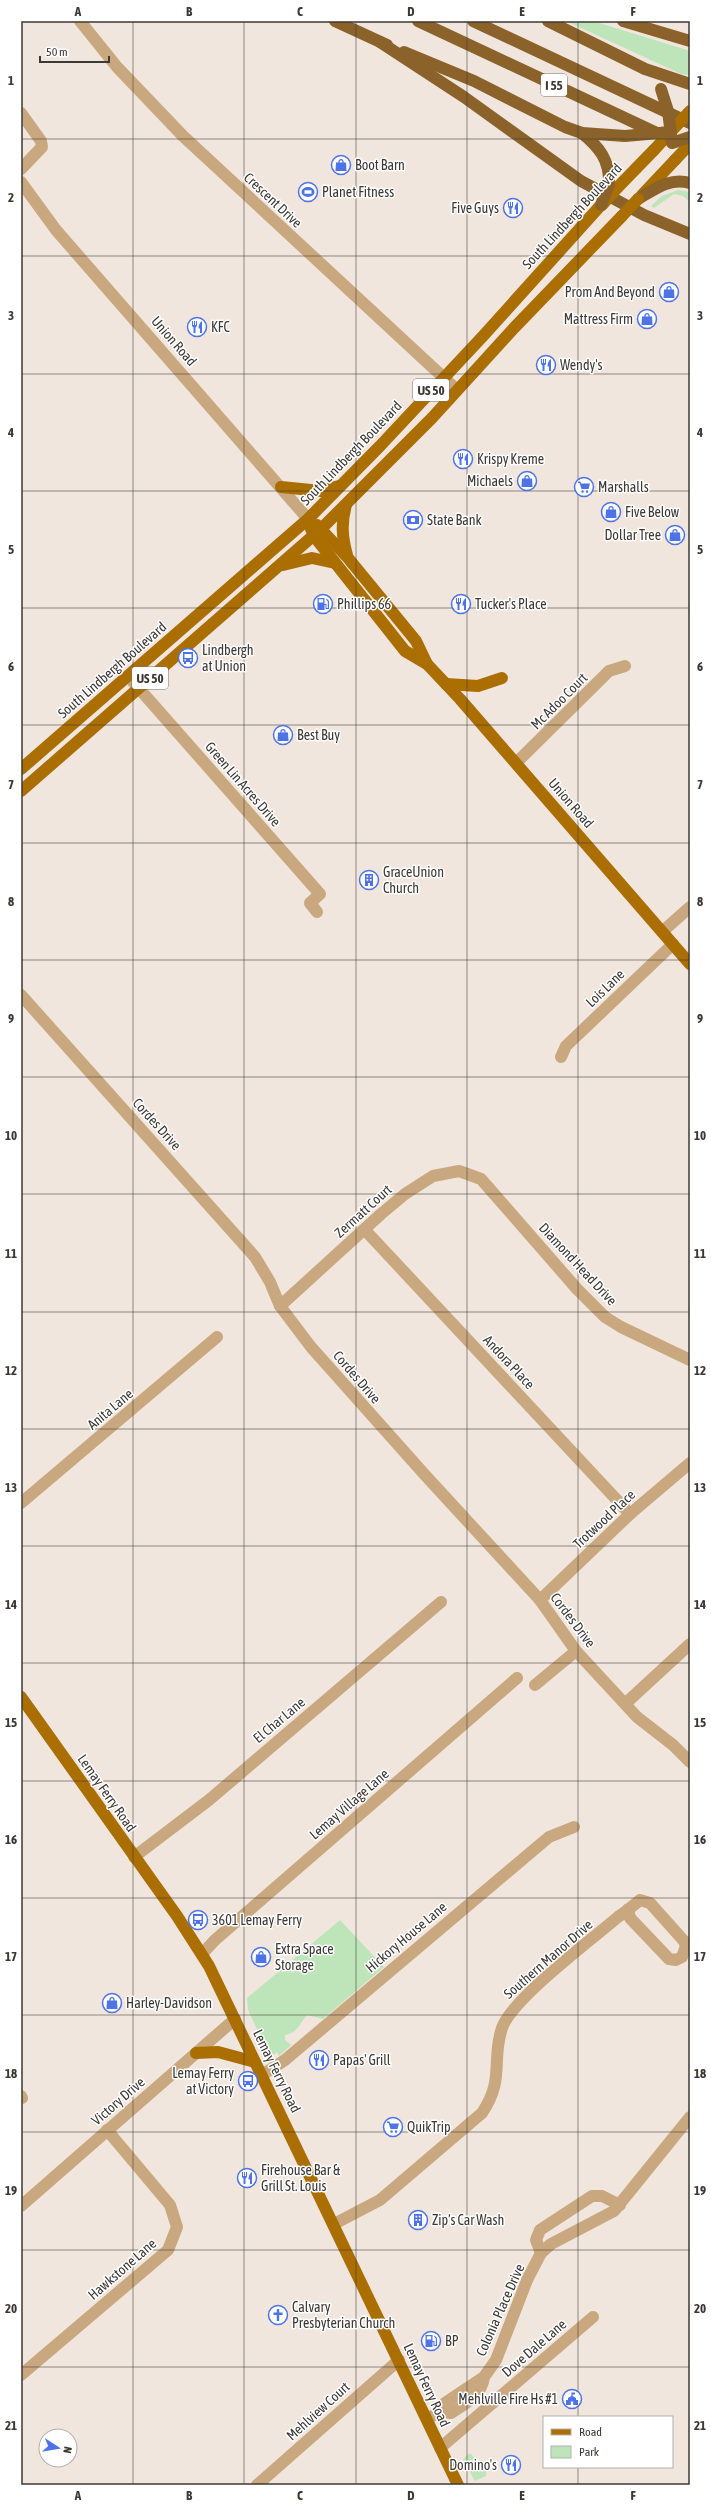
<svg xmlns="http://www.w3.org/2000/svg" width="711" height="2506" viewBox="0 0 711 2506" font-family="'Asap Condensed',sans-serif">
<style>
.green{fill:#bde5b9}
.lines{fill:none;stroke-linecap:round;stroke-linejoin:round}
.minor{stroke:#c9a87f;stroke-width:12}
.major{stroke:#aa6f00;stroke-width:12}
.highway{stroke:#8b622a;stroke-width:12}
.major-bridge{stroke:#aa6f00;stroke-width:12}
.highway-bridge{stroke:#8b622a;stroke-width:12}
.grid{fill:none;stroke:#3c3834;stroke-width:1;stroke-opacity:0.55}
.labels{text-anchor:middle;stroke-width:3;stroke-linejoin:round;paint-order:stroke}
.shield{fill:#fff;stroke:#767471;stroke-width:1}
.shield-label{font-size:13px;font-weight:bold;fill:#3c3834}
.poi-label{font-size:14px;fill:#3c3834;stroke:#fff;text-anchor:start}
.street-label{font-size:14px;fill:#3c3834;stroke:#fff}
.neatline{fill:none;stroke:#3c3834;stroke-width:1.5}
.grid-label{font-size:13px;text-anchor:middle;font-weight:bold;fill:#3c3834}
</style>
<rect width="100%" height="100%" fill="#f1e6dd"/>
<g class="green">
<polygon points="566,21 593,21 690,51 690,75 681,74 653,61"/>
<polygon points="678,190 690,192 690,202 683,196 674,194 654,208 651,206 662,196"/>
<path d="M340 1920 384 1967 323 2019 307 2015C299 2024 298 2033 285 2035V2040L291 2045 279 2056 277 2052 270 2058 248 2010 247 1998Z"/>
<polygon points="470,2453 486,2471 486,2476 475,2481 477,2485 463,2459"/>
</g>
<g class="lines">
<g class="minor">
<polyline points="80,21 117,67 183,136 457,390"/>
<polyline points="21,113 41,141 42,147 21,169"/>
<polyline points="21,182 56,230 308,519"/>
<polyline points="128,676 320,894 310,903 317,912"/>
<polyline points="516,763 609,671 625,666"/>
<polyline points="663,931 690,907"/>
<polyline points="21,995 255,1257 270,1282 280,1306 311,1347 425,1475 540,1600 576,1651 637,1717 673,1745 690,1762"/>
<polyline points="561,1057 566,1046 673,944"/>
<polyline points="365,1230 630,1514"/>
<polyline points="280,1306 381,1214 405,1194 433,1176 459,1171 481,1179 577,1289 605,1317 621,1327 690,1360"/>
<polyline points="21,1503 217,1337"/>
<polyline points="540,1600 630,1514 690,1463"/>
<polyline points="535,1685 576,1651"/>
<polyline points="626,1703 690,1644"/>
<polyline points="134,1857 209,1800 441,1602"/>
<polyline points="202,1954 215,1940 517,1678"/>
<polyline points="262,2075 285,2060 549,1837 574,1827"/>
<polyline points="21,2096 22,2098"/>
<polyline points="21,2206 235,2019"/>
<path d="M334 2224 380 2200 482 2113C505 2079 491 2061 502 2028 512 1999 591 1940 618 1917 625 1912 633 1906 640 1900L650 1903 684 1941 686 1946 682 1957 676 1960 669 1959 630 1918 628 1909"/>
<polyline points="541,2253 536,2240 540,2230 592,2196 602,2196 620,2205"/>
<polyline points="21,2375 168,2250 177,2227 170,2205 107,2130"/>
<path d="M441 2411 451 2413C465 2404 482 2395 484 2377"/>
<polyline points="427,2419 441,2411 445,2403 484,2377 496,2360 527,2280 541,2253 551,2244 614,2211 690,2117"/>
<polyline points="440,2448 593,2317"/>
<polyline points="257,2485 399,2360"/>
</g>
<g class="major">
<polyline points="617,188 654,150"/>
<polyline points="642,195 675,160"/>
<polyline points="281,487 321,491 339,486"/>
<path d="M346 505C341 523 342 537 347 555"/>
<polyline points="317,525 348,558 416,641 427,664"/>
<polyline points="311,529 314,536 405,651 427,664 460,699 690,964"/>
<polyline points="283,565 312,558 335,563"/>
<polyline points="446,684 478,686 502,678"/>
<polyline points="21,769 308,519 380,446 484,335 601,205"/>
<polyline points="21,791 322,528 432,418 514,328 622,216"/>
<polyline points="21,1697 177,1916 209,1966 458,2485"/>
<polyline points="196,2053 218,2052 255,2062"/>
</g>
<g class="highway">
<polyline points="335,21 387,45"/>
<polyline points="418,21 661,135"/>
<polyline points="473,21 690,123"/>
<polyline points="548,21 645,69 690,84"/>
<polyline points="623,21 690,41"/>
<polyline points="380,42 464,97 581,181 644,215 690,234"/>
<polyline points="404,52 474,81 565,127 582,133 625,136"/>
<path d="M582 133C599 147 610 160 609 184"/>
<path d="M638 199C655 189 670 177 690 183"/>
</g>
<g class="major-bridge">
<polyline points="654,150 690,111"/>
<polyline points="675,160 690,144"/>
<polyline points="602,205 617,188"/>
<polyline points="622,216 638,199"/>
</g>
<g class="highway-bridge">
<polyline points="661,89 668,111 672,143 690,137"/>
<polyline points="625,136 670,132"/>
<polyline points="601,205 609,184"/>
</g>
</g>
<path class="grid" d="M133 21V2485M244 21V2485M356 21V2485M467 21V2485M578 21V2417M21 139H690M21 256H690M21 374H690M21 491H690M21 608H690M21 725H690M21 843H690M21 960H690M21 1077H690M21 1194H690M21 1312H690M21 1429H690M21 1546H690M21 1663H690M21 1781H690M21 1898H690M21 2015H690M21 2132H690M21 2250H690M21 2367H690M578 2467V2485"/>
<defs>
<symbol id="shop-ring" viewBox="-11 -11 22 22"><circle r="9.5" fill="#fff" stroke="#4d73e6" stroke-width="1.5"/><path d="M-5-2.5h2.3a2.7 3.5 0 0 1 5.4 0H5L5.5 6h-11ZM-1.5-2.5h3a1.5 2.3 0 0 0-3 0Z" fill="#4d73e6"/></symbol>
<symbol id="stadium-ring" viewBox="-11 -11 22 22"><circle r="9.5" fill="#fff" stroke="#4d73e6" stroke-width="1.5"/><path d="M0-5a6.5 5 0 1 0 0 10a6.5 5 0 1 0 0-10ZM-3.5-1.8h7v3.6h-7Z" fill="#4d73e6"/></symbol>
<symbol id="restaurant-ring" viewBox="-11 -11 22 22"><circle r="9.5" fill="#fff" stroke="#4d73e6" stroke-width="1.5"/><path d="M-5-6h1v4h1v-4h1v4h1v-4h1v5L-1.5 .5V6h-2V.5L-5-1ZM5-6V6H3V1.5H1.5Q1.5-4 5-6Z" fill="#4d73e6"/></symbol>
<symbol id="supermarket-ring" viewBox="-11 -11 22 22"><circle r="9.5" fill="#fff" stroke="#4d73e6" stroke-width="1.5"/><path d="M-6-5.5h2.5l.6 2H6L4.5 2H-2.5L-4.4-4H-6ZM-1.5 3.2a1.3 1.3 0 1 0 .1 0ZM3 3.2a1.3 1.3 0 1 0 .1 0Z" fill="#4d73e6"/></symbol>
<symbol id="bank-ring" viewBox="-11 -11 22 22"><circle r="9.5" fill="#fff" stroke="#4d73e6" stroke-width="1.5"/><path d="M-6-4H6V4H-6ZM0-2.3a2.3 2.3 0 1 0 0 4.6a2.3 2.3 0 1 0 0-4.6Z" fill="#4d73e6"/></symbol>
<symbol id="fuel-ring" viewBox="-11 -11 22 22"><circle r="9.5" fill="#fff" stroke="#4d73e6" stroke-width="1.5"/><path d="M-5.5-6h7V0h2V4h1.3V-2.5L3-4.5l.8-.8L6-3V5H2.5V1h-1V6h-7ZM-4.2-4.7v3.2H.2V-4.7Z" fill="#4d73e6"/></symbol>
<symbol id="bus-ring" viewBox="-11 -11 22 22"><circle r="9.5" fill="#fff" stroke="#4d73e6" stroke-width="1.5"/><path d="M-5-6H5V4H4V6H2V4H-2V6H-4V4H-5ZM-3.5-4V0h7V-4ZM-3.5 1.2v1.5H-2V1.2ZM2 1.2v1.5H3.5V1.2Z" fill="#4d73e6"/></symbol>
<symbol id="building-ring" viewBox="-11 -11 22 22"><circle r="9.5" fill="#fff" stroke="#4d73e6" stroke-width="1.5"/><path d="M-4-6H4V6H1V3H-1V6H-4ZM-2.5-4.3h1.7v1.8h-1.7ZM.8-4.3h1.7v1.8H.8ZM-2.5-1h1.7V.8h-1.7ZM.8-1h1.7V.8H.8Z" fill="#4d73e6"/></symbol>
<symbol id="church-ring" viewBox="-11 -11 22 22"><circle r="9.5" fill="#fff" stroke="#4d73e6" stroke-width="1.5"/><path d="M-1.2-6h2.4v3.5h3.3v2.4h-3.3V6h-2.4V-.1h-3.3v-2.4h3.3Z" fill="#4d73e6"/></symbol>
<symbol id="civic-ring" viewBox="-11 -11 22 22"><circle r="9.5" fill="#fff" stroke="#4d73e6" stroke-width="1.5"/><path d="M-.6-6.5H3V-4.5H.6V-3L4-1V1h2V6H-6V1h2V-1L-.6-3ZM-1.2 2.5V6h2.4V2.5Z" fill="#4d73e6"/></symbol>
</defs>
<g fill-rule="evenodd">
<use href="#shop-ring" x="330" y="154" width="22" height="22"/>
<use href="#stadium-ring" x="297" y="181" width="22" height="22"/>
<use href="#restaurant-ring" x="502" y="197" width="22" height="22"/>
<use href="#shop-ring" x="658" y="281" width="22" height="22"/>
<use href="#shop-ring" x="636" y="308" width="22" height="22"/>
<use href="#restaurant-ring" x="186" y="316" width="22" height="22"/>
<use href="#restaurant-ring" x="535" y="354" width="22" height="22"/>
<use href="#restaurant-ring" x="452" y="448" width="22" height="22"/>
<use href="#shop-ring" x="516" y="470" width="22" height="22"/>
<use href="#supermarket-ring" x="573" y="476" width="22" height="22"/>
<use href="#shop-ring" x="600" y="501" width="22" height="22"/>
<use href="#bank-ring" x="402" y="509" width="22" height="22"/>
<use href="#shop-ring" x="664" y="524" width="22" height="22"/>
<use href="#fuel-ring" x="312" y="593" width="22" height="22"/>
<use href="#restaurant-ring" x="450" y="593" width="22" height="22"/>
<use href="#bus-ring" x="177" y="647" width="22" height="22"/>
<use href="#shop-ring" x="272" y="724" width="22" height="22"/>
<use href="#building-ring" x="358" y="869" width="22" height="22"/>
<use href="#bus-ring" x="187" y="1909" width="22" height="22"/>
<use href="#shop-ring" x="250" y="1946" width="22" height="22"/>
<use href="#shop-ring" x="101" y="1992" width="22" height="22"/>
<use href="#restaurant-ring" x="308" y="2049" width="22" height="22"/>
<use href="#bus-ring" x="237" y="2070" width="22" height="22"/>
<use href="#supermarket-ring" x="382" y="2116" width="22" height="22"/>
<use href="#restaurant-ring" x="236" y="2167" width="22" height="22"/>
<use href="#building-ring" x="407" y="2209" width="22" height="22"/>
<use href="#church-ring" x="267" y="2304" width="22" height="22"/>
<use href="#fuel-ring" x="420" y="2330" width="22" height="22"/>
<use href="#civic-ring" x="561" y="2388" width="22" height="22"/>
<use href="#restaurant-ring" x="500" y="2454" width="22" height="22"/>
</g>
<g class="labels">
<g class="shield">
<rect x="541" y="74" width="26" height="22" rx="3"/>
<rect x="413" y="379" width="36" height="22" rx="3"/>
<rect x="132" y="667" width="36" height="22" rx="3"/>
</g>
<g class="shield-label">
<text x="554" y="90">I 55</text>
<text x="431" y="395">US 50</text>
<text x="150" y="683">US 50</text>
</g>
<g class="poi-label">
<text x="355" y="170">Boot Barn</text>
<text x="322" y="197">Planet Fitness</text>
<text x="499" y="213" text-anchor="end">Five Guys</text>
<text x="655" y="297" text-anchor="end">Prom And Beyond</text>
<text x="633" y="324" text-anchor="end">Mattress Firm</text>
<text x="211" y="332">KFC</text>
<text x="560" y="370">Wendy's</text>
<text x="477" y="464">Krispy Kreme</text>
<text x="513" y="486" text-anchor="end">Michaels</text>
<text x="598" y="492">Marshalls</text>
<text x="625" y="517">Five Below</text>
<text x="427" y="525">State Bank</text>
<text x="661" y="540" text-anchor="end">Dollar Tree</text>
<text x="337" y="609">Phillips 66</text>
<text x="475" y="609">Tucker's Place</text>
<text x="202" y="655">Lindbergh<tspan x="202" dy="16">at Union</tspan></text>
<text x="297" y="740">Best Buy</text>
<text x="383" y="877">GraceUnion<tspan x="383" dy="16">Church</tspan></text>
<text x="212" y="1925">3601 Lemay Ferry</text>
<text x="275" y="1954">Extra Space<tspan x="275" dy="16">Storage</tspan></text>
<text x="126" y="2008">Harley-Davidson</text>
<text x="333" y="2065">Papas' Grill</text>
<text x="234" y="2078" text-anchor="end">Lemay Ferry<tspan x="234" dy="16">at Victory</tspan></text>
<text x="407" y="2132">QuikTrip</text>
<text x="261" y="2175">Firehouse Bar &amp;<tspan x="261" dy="16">Grill St. Louis</tspan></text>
<text x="432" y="2225">Zip’s Car Wash</text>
<text x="292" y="2312">Calvary<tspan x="292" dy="16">Presbyterian Church</tspan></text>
<text x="445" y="2346">BP</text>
<text x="558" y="2404" text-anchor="end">Mehlville Fire Hs #1</text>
<text x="497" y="2470" text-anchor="end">Domino's</text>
</g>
<g class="street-label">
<text transform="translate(273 200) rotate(43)" y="5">Crescent Drive</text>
<text transform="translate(572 216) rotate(-47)" y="5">South Lindbergh Boulevard</text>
<text transform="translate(174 341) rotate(49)" y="5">Union Road</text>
<text transform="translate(351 453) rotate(-46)" y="5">South Lindbergh Boulevard</text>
<text transform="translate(112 670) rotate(-41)" y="5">South Lindbergh Boulevard</text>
<text transform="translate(559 701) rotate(-45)" y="5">Mc Adoo Court</text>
<text transform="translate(243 784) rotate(49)" y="5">Green Lin Acres Drive</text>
<text transform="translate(571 803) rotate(49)" y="5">Union Road</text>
<text transform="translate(605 988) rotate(-44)" y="5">Lois Lane</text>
<text transform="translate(157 1124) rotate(48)" y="5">Cordes Drive</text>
<text transform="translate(363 1211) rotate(-42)" y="5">Zermatt Court</text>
<text transform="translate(578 1264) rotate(47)" y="5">Diamond Head Drive</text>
<text transform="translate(509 1362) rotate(47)" y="5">Andora Place</text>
<text transform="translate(357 1377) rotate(49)" y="5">Cordes Drive</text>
<text transform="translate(110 1409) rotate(-40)" y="5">Anita Lane</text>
<text transform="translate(604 1519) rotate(-43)" y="5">Trotwood Place</text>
<text transform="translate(573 1620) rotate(53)" y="5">Cordes Drive</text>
<text transform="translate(279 1720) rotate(-40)" y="5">El Char Lane</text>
<text transform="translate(107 1793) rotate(55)" y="5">Lemay Ferry Road</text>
<text transform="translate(349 1804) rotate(-41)" y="5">Lemay Village Lane</text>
<text transform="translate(406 1937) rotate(-40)" y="5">Hickory House Lane</text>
<text transform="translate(548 1959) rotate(-41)" y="5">Southern Manor Drive</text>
<text transform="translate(277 2071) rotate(64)" y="5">Lemay Ferry Road</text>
<text transform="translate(118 2101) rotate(-41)" y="5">Victory Drive</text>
<text transform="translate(122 2269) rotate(-41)" y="5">Hawkstone Lane</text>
<text transform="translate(500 2310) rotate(-66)" y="5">Colonia Place Drive</text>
<text transform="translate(534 2348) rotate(-41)" y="5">Dove Dale Lane</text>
<text transform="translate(427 2385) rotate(65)" y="5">Lemay Ferry Road</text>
<text transform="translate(318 2411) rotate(-42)" y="5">Mehlview Court</text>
</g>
</g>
<rect width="711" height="2506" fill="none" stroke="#ffffff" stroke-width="44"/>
<rect x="543" y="2416" width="130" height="52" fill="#ffffff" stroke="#b1afae"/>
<rect x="551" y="2429" width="20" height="6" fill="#aa6f00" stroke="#b1afae"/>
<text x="579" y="2436" font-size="12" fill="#3c3834">Road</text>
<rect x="551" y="2446" width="20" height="12" fill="#bde5b9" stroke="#b1afae"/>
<text x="579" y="2456" font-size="12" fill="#3c3834">Park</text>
<g transform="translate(58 2448) rotate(102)"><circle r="19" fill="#ffffff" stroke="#b1afae"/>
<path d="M0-3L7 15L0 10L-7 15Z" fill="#4d73e6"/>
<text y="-6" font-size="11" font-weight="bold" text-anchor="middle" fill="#3c3834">N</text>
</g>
<path d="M40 56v6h69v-6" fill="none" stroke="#3c3834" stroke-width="2"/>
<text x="46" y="56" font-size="12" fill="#3c3834" stroke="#ffffff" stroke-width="3" paint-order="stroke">50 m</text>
<rect x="22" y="22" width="667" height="2462" class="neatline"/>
<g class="grid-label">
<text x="78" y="16">A</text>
<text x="189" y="16">B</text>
<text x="300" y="16">C</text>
<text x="411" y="16">D</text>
<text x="522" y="16">E</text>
<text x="633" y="16">F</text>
<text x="11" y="85">1</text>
<text x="700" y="85">1</text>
<text x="11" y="202">2</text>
<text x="700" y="202">2</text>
<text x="11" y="320">3</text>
<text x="700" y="320">3</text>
<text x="11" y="437">4</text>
<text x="700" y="437">4</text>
<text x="11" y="554">5</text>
<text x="700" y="554">5</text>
<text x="11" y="671">6</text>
<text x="700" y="671">6</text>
<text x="11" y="789">7</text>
<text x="700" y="789">7</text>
<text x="11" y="906">8</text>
<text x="700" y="906">8</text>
<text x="11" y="1023">9</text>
<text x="700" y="1023">9</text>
<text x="11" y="1140">10</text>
<text x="700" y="1140">10</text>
<text x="11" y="1258">11</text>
<text x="700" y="1258">11</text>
<text x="11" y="1375">12</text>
<text x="700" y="1375">12</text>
<text x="11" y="1492">13</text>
<text x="700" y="1492">13</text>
<text x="11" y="1609">14</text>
<text x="700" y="1609">14</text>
<text x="11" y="1727">15</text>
<text x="700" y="1727">15</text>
<text x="11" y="1844">16</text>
<text x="700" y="1844">16</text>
<text x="11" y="1961">17</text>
<text x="700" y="1961">17</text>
<text x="11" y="2078">18</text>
<text x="700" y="2078">18</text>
<text x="11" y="2195">19</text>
<text x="700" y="2195">19</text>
<text x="11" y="2313">20</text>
<text x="700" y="2313">20</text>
<text x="11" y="2430">21</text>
<text x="700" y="2430">21</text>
<text x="78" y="2500">A</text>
<text x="189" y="2500">B</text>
<text x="300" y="2500">C</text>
<text x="411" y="2500">D</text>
<text x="522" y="2500">E</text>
<text x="633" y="2500">F</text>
</g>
</svg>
